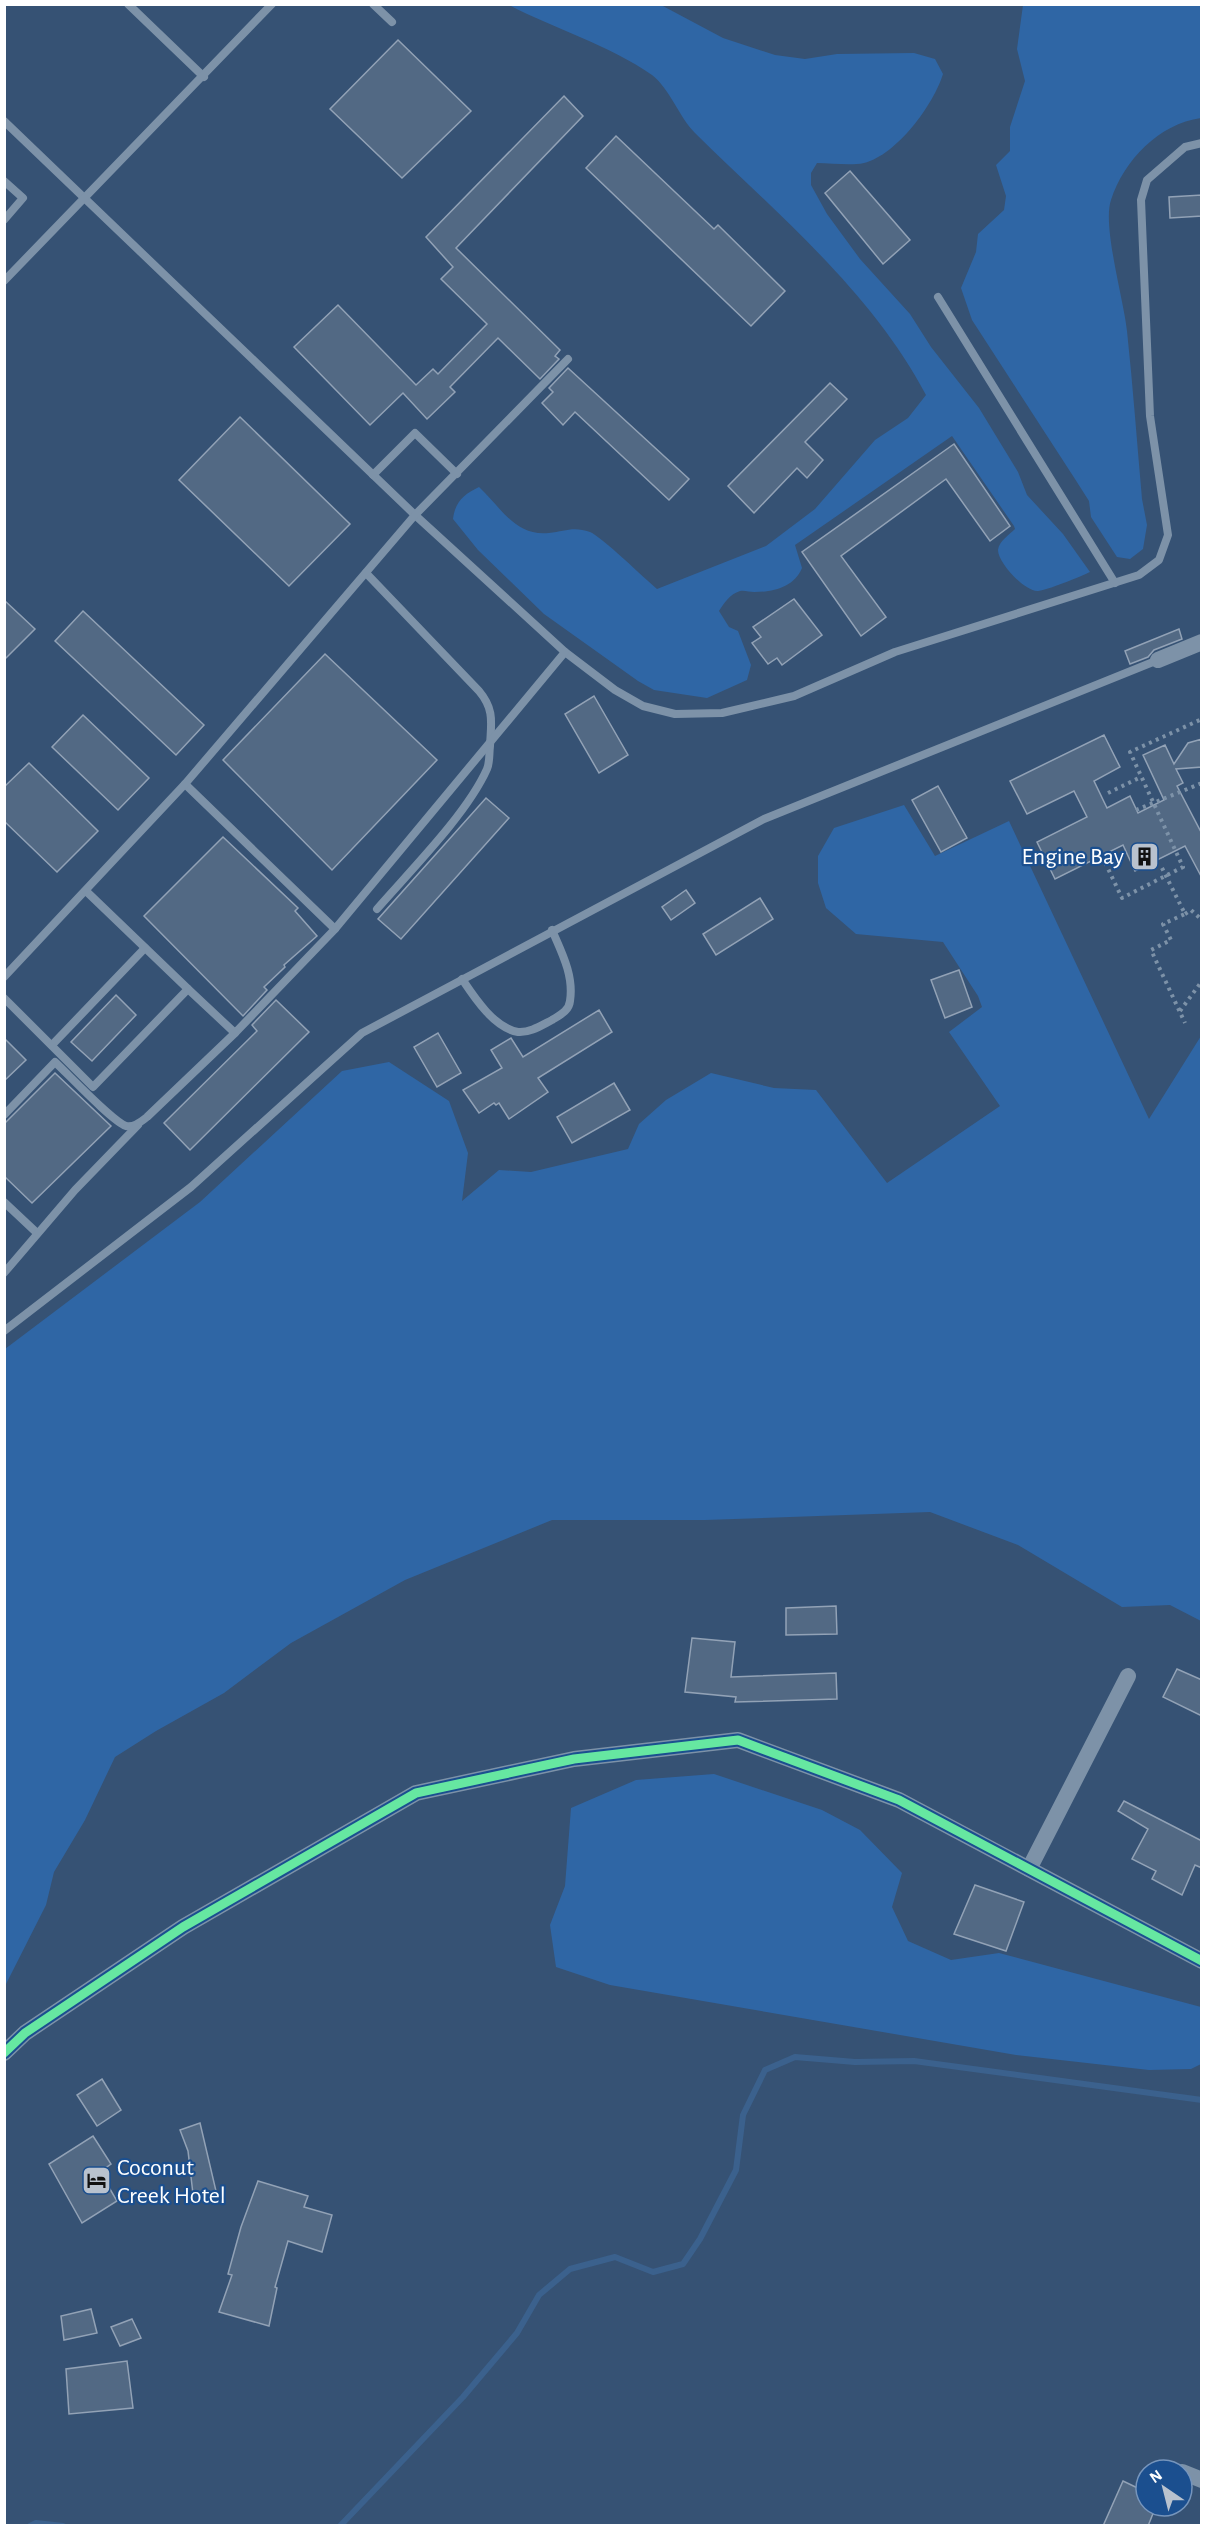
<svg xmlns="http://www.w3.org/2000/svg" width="1206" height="2530" viewBox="0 0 1206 2530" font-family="'Alegreya Sans',sans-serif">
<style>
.green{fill:#2f66a5}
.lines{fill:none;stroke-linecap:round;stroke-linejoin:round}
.stream{stroke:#3b618d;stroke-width:6}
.building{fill:#526984;stroke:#92a2b6;stroke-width:1.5}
.path{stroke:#7d92a8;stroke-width:4;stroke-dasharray:3 4.5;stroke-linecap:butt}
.lane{stroke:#7d92a8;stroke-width:8}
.street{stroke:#7d92a8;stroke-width:16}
.cycleway-casing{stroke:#1b4f8f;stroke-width:13}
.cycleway{stroke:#66e7a1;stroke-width:9}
.labels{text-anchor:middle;stroke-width:4.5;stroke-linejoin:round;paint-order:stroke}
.poi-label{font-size:24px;fill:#fff;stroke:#1b4f8f;text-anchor:end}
</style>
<rect width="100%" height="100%" fill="#365274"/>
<g class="green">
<path d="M509 5H661L723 38 775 55 805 59 837 54 914 53 935 59 943 74C934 104 897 155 864 163 850 166 832 163 817 163L811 173V185L827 214 860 259 910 314 931 347 979 408 1018 472 1027 495 1063 534 1090 572C1082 576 1045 591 1038 591 1025 592 998 563 998 550 999 541 1009 535 1015 529L1014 526 952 436 795 545 802 568C794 587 774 592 754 592 750 592 744 590 740 591 730 594 724 603 719 611L729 627 738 631 751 665 747 680 707 698 654 690 638 681 544 614 478 550 453 519C455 502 464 494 479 487 500 506 515 537 549 533 565 531 574 526 590 532 602 537 644 578 657 589L766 546 815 509 875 440 908 418 926 395C871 291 778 215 695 133 679 117 670 89 652 75 609 45 555 29 509 5Z"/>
<path d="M1023 5H1201V118C1159 124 1124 160 1111 200 1102 226 1124 300 1127 331 1133 387 1137 443 1142 499L1147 525 1143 549 1130 559 1117 557 1091 517 1089 501 1075 479 972 320 961 288 976 252 978 234 1004 210 1006 196 996 165 1010 151V127L1025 81 1017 49Z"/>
<polygon points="904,805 935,856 1009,821 1149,1119 1201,1036 1201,1621 1170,1605 1122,1607 1018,1545 930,1512 705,1520 552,1520 405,1580 291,1643 224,1693 156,1731 115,1757 85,1820 54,1872 46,1905 5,1986 5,1349 200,1202 342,1071 389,1062 449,1101 468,1153 462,1201 499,1170 531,1172 628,1149 639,1124 666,1100 711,1073 774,1088 816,1090 887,1183 1000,1106 949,1032 982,1007 978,996 943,942 856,934 826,908 818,883 818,856 834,828"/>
<polygon points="714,1774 822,1810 860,1830 902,1873 892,1907 908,1941 951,1960 999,1953 1201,2007 1201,2064 1191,2069 1149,2070 1016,2055 610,1985 556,1967 550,1925 565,1886 571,1808 636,1780"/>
</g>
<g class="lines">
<g class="stream">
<polyline points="30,2526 36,2523 63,2526"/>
<polyline points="340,2526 463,2397 517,2333 539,2295 570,2269 615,2257 653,2272 683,2264 700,2239 736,2170 743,2115 765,2070 795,2057 855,2062 914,2061 1202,2100"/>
</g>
</g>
<g class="building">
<polygon points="398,40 471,111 402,178 330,109"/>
<polygon points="564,96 583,116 456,248 560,350 555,356 559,359 540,379 498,338 450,387 455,392 427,419 403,393 370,425 294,347 338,305 416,385 433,369 438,374 487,324 441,279 453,267 426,237"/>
<polygon points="616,136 714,229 718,225 785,291 751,326 586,168"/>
<polygon points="850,171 910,240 883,264 825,193"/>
<polygon points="1202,195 1202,216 1170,218 1169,197"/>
<polygon points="568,368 689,479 669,500 575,412 563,425 542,403 553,392 549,388"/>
<polygon points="830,383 847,399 805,442 823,460 807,478 797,468 754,513 728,486"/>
<polygon points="240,417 350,524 289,586 179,480"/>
<polygon points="954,444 1010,526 990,541 946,479 841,556 886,617 861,636 802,552"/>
<polygon points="794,599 822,635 782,665 777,658 768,664 752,643 761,637 753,627"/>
<polygon points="4,600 35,629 4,660"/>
<polygon points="83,611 204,725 176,755 55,641"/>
<polygon points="1179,629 1182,639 1154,650 1148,657 1130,664 1125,651"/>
<polygon points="325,654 437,760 332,870 223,760"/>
<polygon points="594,696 628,755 599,773 565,714"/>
<polygon points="83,715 149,778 118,810 52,747"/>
<polygon points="1104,735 1120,767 1094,781 1107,808 1130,796 1138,813 1164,800 1143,755 1165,745 1174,764 1188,743 1202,739 1202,767 1176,769 1183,783 1177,786 1202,834 1202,878 1185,846 1135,871 1123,845 1055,879 1037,842 1087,817 1074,791 1027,814 1010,781"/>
<polygon points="29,763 98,831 57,872 4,821 4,787"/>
<polygon points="938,786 967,838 941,852 912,800"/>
<polygon points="486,798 509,818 401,939 378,919"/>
<polygon points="223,837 298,908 295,911 317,936 284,965 285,967 264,987 267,990 243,1016 144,916"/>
<polygon points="686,890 695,903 671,920 662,907"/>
<polygon points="760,898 773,919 716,955 703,934"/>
<polygon points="959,970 972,1007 945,1018 931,980"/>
<polygon points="116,995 136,1015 92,1061 71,1042"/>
<polygon points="276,1000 309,1032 190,1150 164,1123 257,1031 252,1025"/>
<polygon points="599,1010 612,1032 538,1078 548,1092 509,1119 499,1103 496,1105 494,1103 479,1113 463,1090 502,1068 491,1050 511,1038 523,1057"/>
<polygon points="438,1033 461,1073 437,1087 414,1047"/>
<polygon points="4,1038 26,1060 4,1081"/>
<polygon points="55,1073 111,1126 32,1203 4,1176 4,1124"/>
<polygon points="614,1083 630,1110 572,1143 557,1117"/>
<polygon points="836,1606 837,1634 786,1635 786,1608"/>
<polygon points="692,1638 735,1642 731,1677 836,1673 837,1699 735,1702 736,1697 685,1692"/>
<polygon points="1177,1669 1202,1680 1202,1716 1163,1697"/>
<polygon points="1124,1801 1202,1841 1202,1868 1195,1865 1182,1895 1152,1879 1156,1871 1132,1859 1148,1829 1118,1811"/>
<polygon points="975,1885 1024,1902 1006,1951 954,1934"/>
<polygon points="102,2079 121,2110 97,2126 77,2095"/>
<polygon points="200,2123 216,2191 193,2194 188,2151 180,2130"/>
<polygon points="93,2136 111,2164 100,2172 117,2201 82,2223 49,2164"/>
<polygon points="258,2181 308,2196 304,2207 332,2215 322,2252 288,2241 275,2287 277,2288 269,2326 219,2312 232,2275 228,2274 241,2227"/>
<polygon points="91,2309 97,2333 64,2340 61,2316"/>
<polygon points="132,2319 141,2338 120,2346 111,2327"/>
<polygon points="127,2361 133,2408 69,2414 66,2369"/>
<polygon points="1123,2481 1146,2492 1146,2506 1156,2506 1148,2526 1103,2526"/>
</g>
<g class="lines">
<g class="path">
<polyline points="1108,793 1141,777"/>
<polyline points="1136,810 1202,783"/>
<polyline points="1102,856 1122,898 1183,867 1130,752 1202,719"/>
<polyline points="1162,868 1185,914 1163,924 1171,940 1151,950 1185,1023"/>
<polyline points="1185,914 1191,910 1202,920"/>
<polyline points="1180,1011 1202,981"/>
</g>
<g class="lane">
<polyline points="128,4 204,77"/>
<polyline points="373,4 392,22"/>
<polyline points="4,121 415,515 565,652 615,690 643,706 675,714 722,713 794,696 895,652 1139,575 1159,560 1168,535 1150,416 1141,200 1147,180 1185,147 1202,143"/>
<polyline points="4,181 23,198 4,220"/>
<polyline points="4,281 272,4"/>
<polyline points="938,297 1115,583"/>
<polyline points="373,475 415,433 457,474"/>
<path d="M366 573 479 691C495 710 491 723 490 746 489 754 490 762 487 769 467 814 410 871 377 909"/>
<polyline points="185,784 335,929 235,1033 188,989"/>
<polyline points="335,929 565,652"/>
<polyline points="4,977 185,784 415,515 568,359"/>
<path d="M462 979C474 997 494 1028 518 1032 530 1033 542 1025 552 1020 560 1015 569 1011 570 1001 574 976 562 953 552 930"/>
<polyline points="4,998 93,1087 188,989 86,891"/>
<polyline points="52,1045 145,948"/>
<path d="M4 1115 55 1062C69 1075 112 1121 126 1126 134 1128 142 1121 147 1117L235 1033"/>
<polyline points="4,1202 37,1233"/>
<polyline points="4,1273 75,1190 138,1125"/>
<polyline points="4,1331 191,1187 362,1033 764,819 1158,660"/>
</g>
<g class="street">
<polyline points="1158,660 1202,642"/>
<polyline points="1029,1869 1128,1676"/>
<polyline points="4,2053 25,2033 183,1927 416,1793 574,1759 738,1740 899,1800 1202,1961"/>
<polyline points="1182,2472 1202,2480"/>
</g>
<defs>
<polyline id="cycleway" points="4,2053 25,2033 183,1927 416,1793 574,1759 738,1740 899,1800 1202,1961"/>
</defs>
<use href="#cycleway" class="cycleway-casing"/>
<use href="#cycleway" class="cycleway"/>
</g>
<defs>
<symbol id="building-square" viewBox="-11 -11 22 22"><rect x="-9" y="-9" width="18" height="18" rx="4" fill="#b9c2ce" stroke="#1b4f8f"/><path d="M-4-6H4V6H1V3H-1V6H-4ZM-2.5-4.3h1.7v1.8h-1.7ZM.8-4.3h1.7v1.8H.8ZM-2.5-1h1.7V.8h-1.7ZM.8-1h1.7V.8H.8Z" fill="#111"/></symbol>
<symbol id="hotel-square" viewBox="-11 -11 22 22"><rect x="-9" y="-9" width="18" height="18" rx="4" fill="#b9c2ce" stroke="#1b4f8f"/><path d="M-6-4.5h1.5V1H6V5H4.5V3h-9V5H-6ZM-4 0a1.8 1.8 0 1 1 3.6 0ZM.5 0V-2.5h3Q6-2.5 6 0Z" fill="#111"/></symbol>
</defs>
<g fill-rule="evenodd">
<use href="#building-square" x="1128" y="840" width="33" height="33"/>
<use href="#hotel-square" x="80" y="2164" width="33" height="33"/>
</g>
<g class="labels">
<g class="poi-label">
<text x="1124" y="864">Engine Bay</text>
<text x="117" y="2175" text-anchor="start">Coconut<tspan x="117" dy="28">Creek Hotel</tspan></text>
</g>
</g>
<rect width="1206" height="2530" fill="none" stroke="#ffffff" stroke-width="12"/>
<g transform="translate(1164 2488) rotate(325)"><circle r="28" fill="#1b4f8f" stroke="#7695bc" stroke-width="1.5"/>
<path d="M0-4.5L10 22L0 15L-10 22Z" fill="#b9c2ce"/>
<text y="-9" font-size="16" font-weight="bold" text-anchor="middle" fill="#ffffff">N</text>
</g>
</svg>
